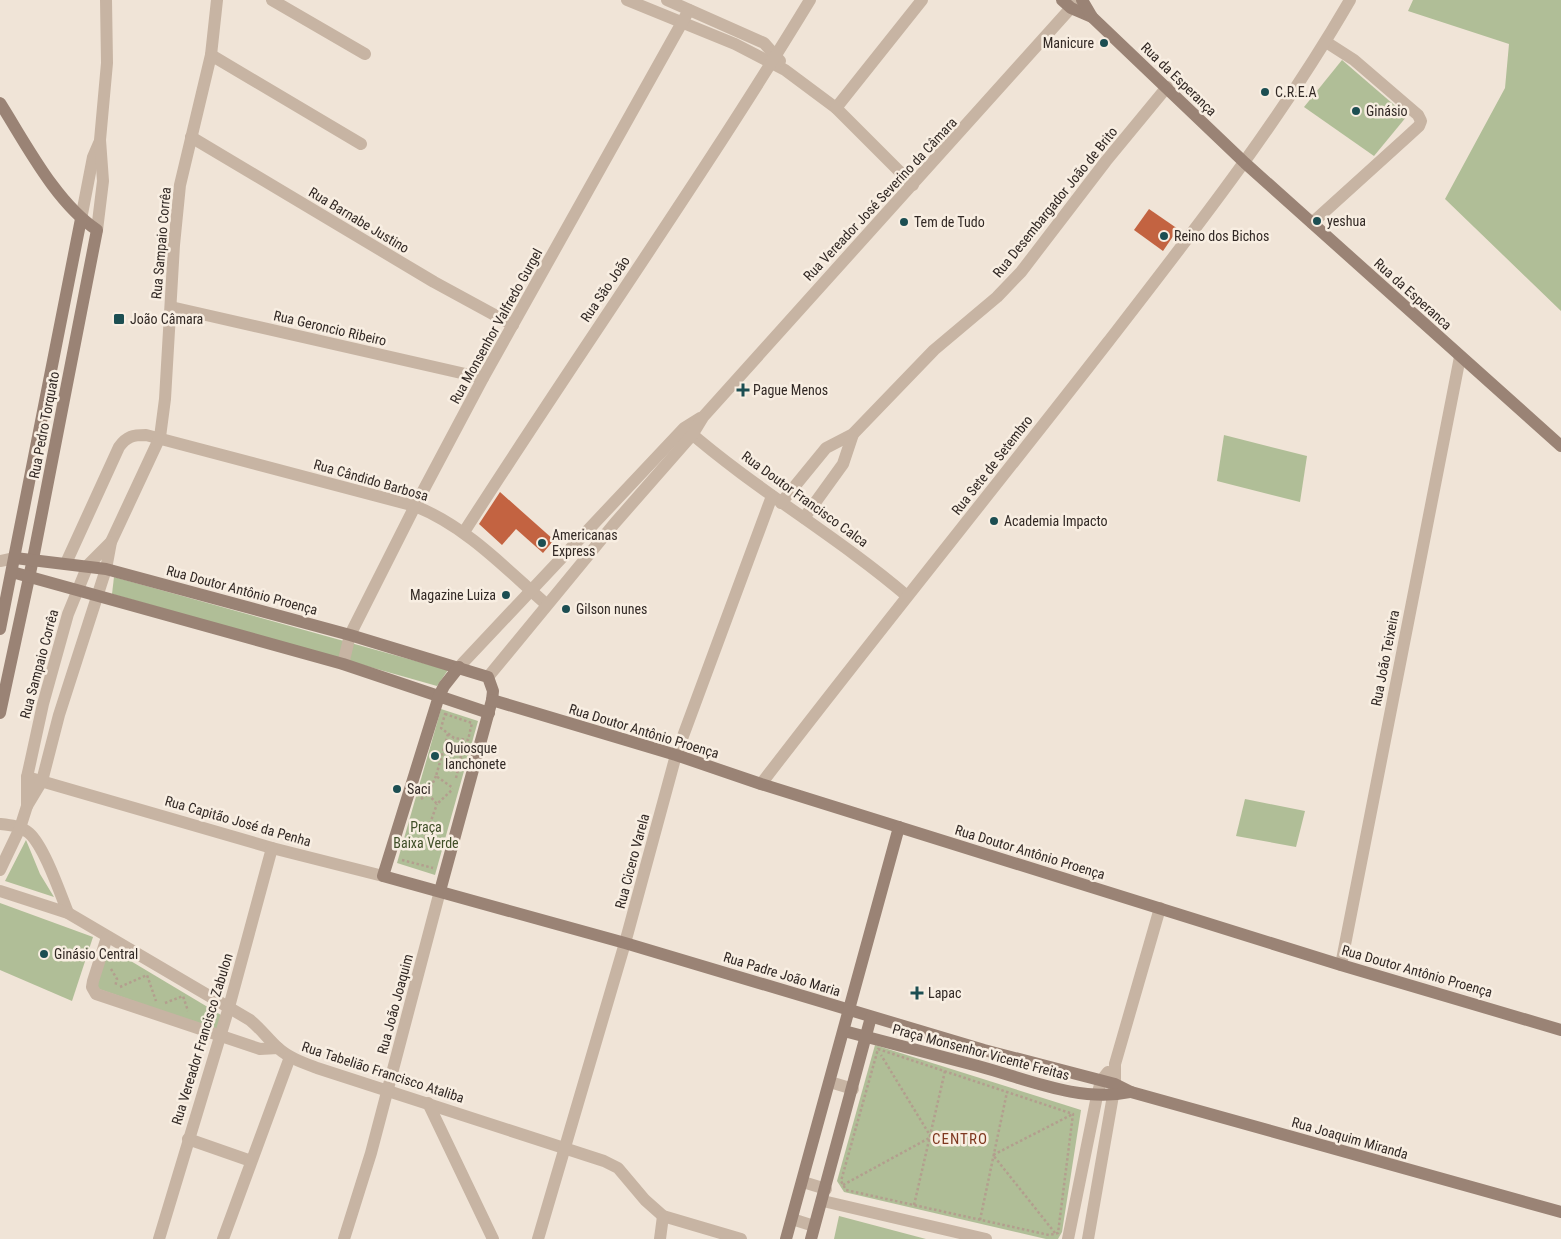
<svg xmlns="http://www.w3.org/2000/svg" width="1561" height="1239" viewBox="0 0 1561 1239" font-family="'Roboto Condensed',sans-serif">
<style>
.green{fill:#b0be97}
.building{fill:#c36341}
.lines{fill:none;stroke-linecap:round;stroke-linejoin:round}
.path{stroke:#b39e8e;stroke-width:2.5;stroke-dasharray:2.5 2.5;stroke-linecap:butt}
.street{stroke:#c7b4a3;stroke-width:12}
.secondary{stroke:#9a8375;stroke-width:12}
.poi-dot{fill:#1c4e52;stroke:#f8eee2;stroke-width:2}
.labels{text-anchor:middle;stroke-width:5;stroke-linejoin:round;paint-order:stroke}
.poi-label{font-size:14px;fill:#322925;stroke:#f8eee2;text-anchor:start}
.street-label{font-size:14px;fill:#322925;stroke:#f8eee2}
.park-label{font-size:14px;fill:#415029;stroke:#f8eee2}
.neighbourhood-label{font-size:15px;letter-spacing:1px;fill:#7f3820;stroke:#f8eee2}
</style>
<rect width="100%" height="100%" fill="#f0e4d7"/>
<g class="green">
<polygon points="1413,0 1561,0 1561,311 1445,199 1505,88 1509,44 1408,11"/>
<polygon points="1342,60 1407,116 1374,156 1304,107"/>
<polygon points="1224,435 1307,456 1300,502 1217,481"/>
<polygon points="114,577 448,670 437,686 112,594"/>
<polygon points="441,709 478,721 435,875 397,863"/>
<polygon points="1245,799 1305,811 1296,847 1236,836"/>
<polygon points="26,840 40,874 54,897 5,881"/>
<polygon points="0,903 93,937 72,1001 0,970"/>
<polygon points="109,948 221,1015 217,1030 96,988"/>
<polygon points="875,1045 1081,1110 1062,1232 1058,1239 1046,1239 844,1192 837,1181"/>
<polygon points="839,1216 926,1239 834,1239"/>
</g>
<g class="building">
<polygon points="1149,209 1178,229 1163,251 1134,230"/>
<polygon points="500,492 554,540 543,553 516,529 502,545 479,524"/>
</g>
<g class="lines">
<g class="path">
<polygon points="445,714 472,723 468,740 454,738 441,728"/>
<polyline points="448,734 436,776 453,788"/>
<polyline points="436,776 428,794 437,804 453,789"/>
<polyline points="456,778 465,739"/>
<polyline points="421,799 428,794"/>
<polyline points="409,839 423,843 437,804"/>
<polyline points="423,843 437,850"/>
<polyline points="402,860 433,868"/>
<polyline points="111,969 117,979 115,987"/>
<polyline points="120,987 147,975 156,1001"/>
<polyline points="165,1003 183,996 188,1011"/>
<polygon points="878,1049 1073,1114 1058,1233 1049,1235 846,1190 841,1181"/>
<polyline points="843,1185 931,1137 881,1055"/>
<polyline points="914,1205 945,1071"/>
<polyline points="980,1220 1007,1092"/>
<polyline points="1055,1233 993,1155 1073,1114"/>
</g>
<g class="street">
<polyline points="272,0 365,54"/>
<polyline points="627,0 735,44 785,70 836,108 913,185"/>
<polyline points="667,0 764,43 780,61"/>
<polyline points="211,55 361,144"/>
<polyline points="836,108 922,0"/>
<polyline points="191,137 434,282 513,325"/>
<polyline points="81,219 93,157 99,143"/>
<polyline points="1312,223 1407,137 1419,126 1421,121 1418,115 1354,60 1326,42"/>
<polyline points="97,230 103,181 100,140 107,63 106,0"/>
<polyline points="171,307 483,378"/>
<path d="M686 429C756 490 837 536 907 596"/>
<polyline points="781,503 826,448 853,434 934,350 997,297 1021,272 1106,161 1167,87"/>
<polyline points="804,518 843,464 853,434"/>
<path d="M464 532C578 354 700 181 810 0"/>
<polyline points="0,561 15,558"/>
<path d="M66 563 119 447C127 436 133 435 146 435L415 506C467 527 505 568 546 604"/>
<polyline points="343,664 350,635 415,506 483,378 689,10"/>
<polyline points="459,667 684,428 700,418"/>
<polyline points="488,677 614,524 692,435 703,417 1078,0"/>
<polyline points="27,777 272,848 383,876"/>
<path d="M761 784C875 635 993 490 1108 342 1194 231 1280 121 1350 0"/>
<polyline points="27,806 42,781 59,715 106,569 111,542 160,437 165,399 174,245 180,185 211,55 217,0"/>
<path d="M0 824C10 825 21 826 29 833 44 846 60 893 68 913"/>
<polyline points="0,870 20,828 27,806 27,777 31,759 43,704 68,614 88,565 111,542"/>
<path d="M0 891 68 913 250 1020C261 1029 268 1039 278 1048 289 1058 304 1063 317 1068L604 1161 618 1168 645 1200 663 1216 741 1239"/>
<polyline points="107,937 93,981 92,987 96,994 260,1049 278,1048"/>
<polyline points="1341,965 1460,357"/>
<polyline points="830,1082 853,1089"/>
<polyline points="428,1103 493,1239"/>
<polyline points="188,1139 251,1161"/>
<polyline points="803,1182 826,1189"/>
<polyline points="823,1201 986,1239"/>
<polyline points="792,1219 814,1226"/>
<polyline points="159,1239 229,1007 272,848"/>
<polyline points="223,1239 290,1057"/>
<polyline points="344,1239 371,1153 440,891"/>
<polyline points="538,1239 625,943 676,755 772,496"/>
<polyline points="660,1239 663,1216"/>
<polyline points="1068,1239 1097,1096 1101,1081 1108,1072"/>
<polyline points="1088,1239 1115,1084 1115,1064 1160,908"/>
</g>
<g class="secondary">
<polyline points="1062,0 1071,8 1092,17"/>
<polyline points="1082,0 1092,17 1245,163 1561,446"/>
<path d="M0 103C26 144 56 203 97 230L33 559 0 713"/>
<polyline points="15,558 106,569 350,635 488,677 493,691 492,700 440,891"/>
<polyline points="12,572 343,664 489,713"/>
<polyline points="0,629 81,219"/>
<polyline points="459,667 444,686 439,696 383,876 625,943 984,1050 1115,1084 1131,1092 1561,1212"/>
<polyline points="492,700 676,755 761,784 1341,965 1561,1030"/>
<path d="M844 1031C889 1043 933 1054 978 1066 1027 1079 1079 1103 1131 1092"/>
<polyline points="786,1239 899,827"/>
<polyline points="811,1239 871,1017"/>
</g>
</g>
<g class="poi-dot">
<circle cx="1104" cy="43" r="5"/>
<circle cx="1265" cy="92" r="5"/>
<circle cx="1356" cy="111" r="5"/>
<circle cx="1317" cy="221" r="5"/>
<circle cx="904" cy="222" r="5"/>
<circle cx="1164" cy="236" r="5"/>
<rect x="113" y="313" width="12" height="12" rx="2.5"/>
<path d="M740.5 382.5h5v5h5v5h-5v5h-5v-5h-5v-5h5z"/>
<circle cx="994" cy="521" r="5"/>
<circle cx="542" cy="543" r="5"/>
<circle cx="506" cy="595" r="5"/>
<circle cx="566" cy="609" r="5"/>
<circle cx="435" cy="756" r="5"/>
<circle cx="397" cy="789" r="5"/>
<circle cx="44" cy="954" r="5"/>
<path d="M914.5 985.5h5v5h5v5h-5v5h-5v-5h-5v-5h5z"/>
</g>
<g class="labels">
<g class="poi-label">
<text x="1094" y="48" text-anchor="end">Manicure</text>
<text x="1275" y="97">C.R.E.A</text>
<text x="1366" y="116">Ginásio</text>
<text x="1327" y="226">yeshua</text>
<text x="914" y="227">Tem de Tudo</text>
<text x="1174" y="241">Reino dos Bichos</text>
<text x="130" y="324">João Câmara</text>
<text x="753" y="395">Pague Menos</text>
<text x="1004" y="526">Academia Impacto</text>
<text x="552" y="540">Americanas<tspan x="552" dy="16">Express</tspan></text>
<text x="496" y="600" text-anchor="end">Magazine Luiza</text>
<text x="576" y="614">Gilson nunes</text>
<text x="445" y="753">Quiosque<tspan x="445" dy="16">lanchonete</tspan></text>
<text x="407" y="794">Saci</text>
<text x="54" y="959">Ginásio Central</text>
<text x="928" y="998">Lapac</text>
</g>
<g class="street-label">
<text transform="translate(1179 79) rotate(44)" y="5">Rua da Esperança</text>
<text transform="translate(880 199) rotate(-47)" y="5">Rua Vereador José Severino da Câmara</text>
<text transform="translate(1055 202) rotate(-51)" y="5">Rua Desembargador João de Brito</text>
<text transform="translate(359 220) rotate(31)" y="5">Rua Barnabe Justino</text>
<text transform="translate(161 243) rotate(-85)" y="5">Rua Sampaio Corrêa</text>
<text transform="translate(605 289) rotate(-56)" y="5">Rua São João</text>
<text transform="translate(1413 294) rotate(42)" y="5">Rua da Esperanca</text>
<text transform="translate(496 326) rotate(-61)" y="5">Rua Monsenhor Valfredo Gurgel</text>
<text transform="translate(330 328) rotate(13)" y="5">Rua Geroncio Ribeiro</text>
<text transform="translate(44 425) rotate(-79)" y="5">Rua Pedro Torquato</text>
<text transform="translate(992 465) rotate(-52)" y="5">Rua Sete de Setembro</text>
<text transform="translate(371 480) rotate(16)" y="5">Rua Cândido Barbosa</text>
<text transform="translate(805 499) rotate(36)" y="5">Rua Doutor Francisco Calca</text>
<text transform="translate(242 590) rotate(15)" y="5">Rua Doutor Antônio Proença</text>
<text transform="translate(1385 658) rotate(-79)" y="5">Rua João Teixeira</text>
<text transform="translate(39 664) rotate(-75)" y="5">Rua Sampaio Corrêa</text>
<text transform="translate(644 731) rotate(17)" y="5">Rua Doutor Antônio Proença</text>
<text transform="translate(238 821) rotate(16)" y="5">Rua Capitão José da Penha</text>
<text transform="translate(1030 852) rotate(17)" y="5">Rua Doutor Antônio Proença</text>
<text transform="translate(632 861) rotate(-75)" y="5">Rua Cicero Varela</text>
<text transform="translate(1417 971) rotate(16)" y="5">Rua Doutor Antônio Proença</text>
<text transform="translate(782 974) rotate(17)" y="5">Rua Padre João Maria</text>
<text transform="translate(395 1004) rotate(-75)" y="5">Rua João Joaquim</text>
<text transform="translate(202 1039) rotate(-73)" y="5">Rua Vereador Francisco Zabulon</text>
<text transform="translate(981 1052) rotate(15)" y="5">Praça Monsenhor Vicente Freitas</text>
<text transform="translate(383 1072) rotate(18)" y="5">Rua Tabelião Francisco Ataliba</text>
<text transform="translate(1350 1138) rotate(16)" y="5">Rua Joaquim Miranda</text>
</g>
<g class="park-label">
<text x="426" y="832">Praça<tspan x="426" dy="16">Baixa Verde</tspan></text>
</g>
<g class="neighbourhood-label">
<text x="960" y="1144">CENTRO</text>
</g>
</g>
</svg>
